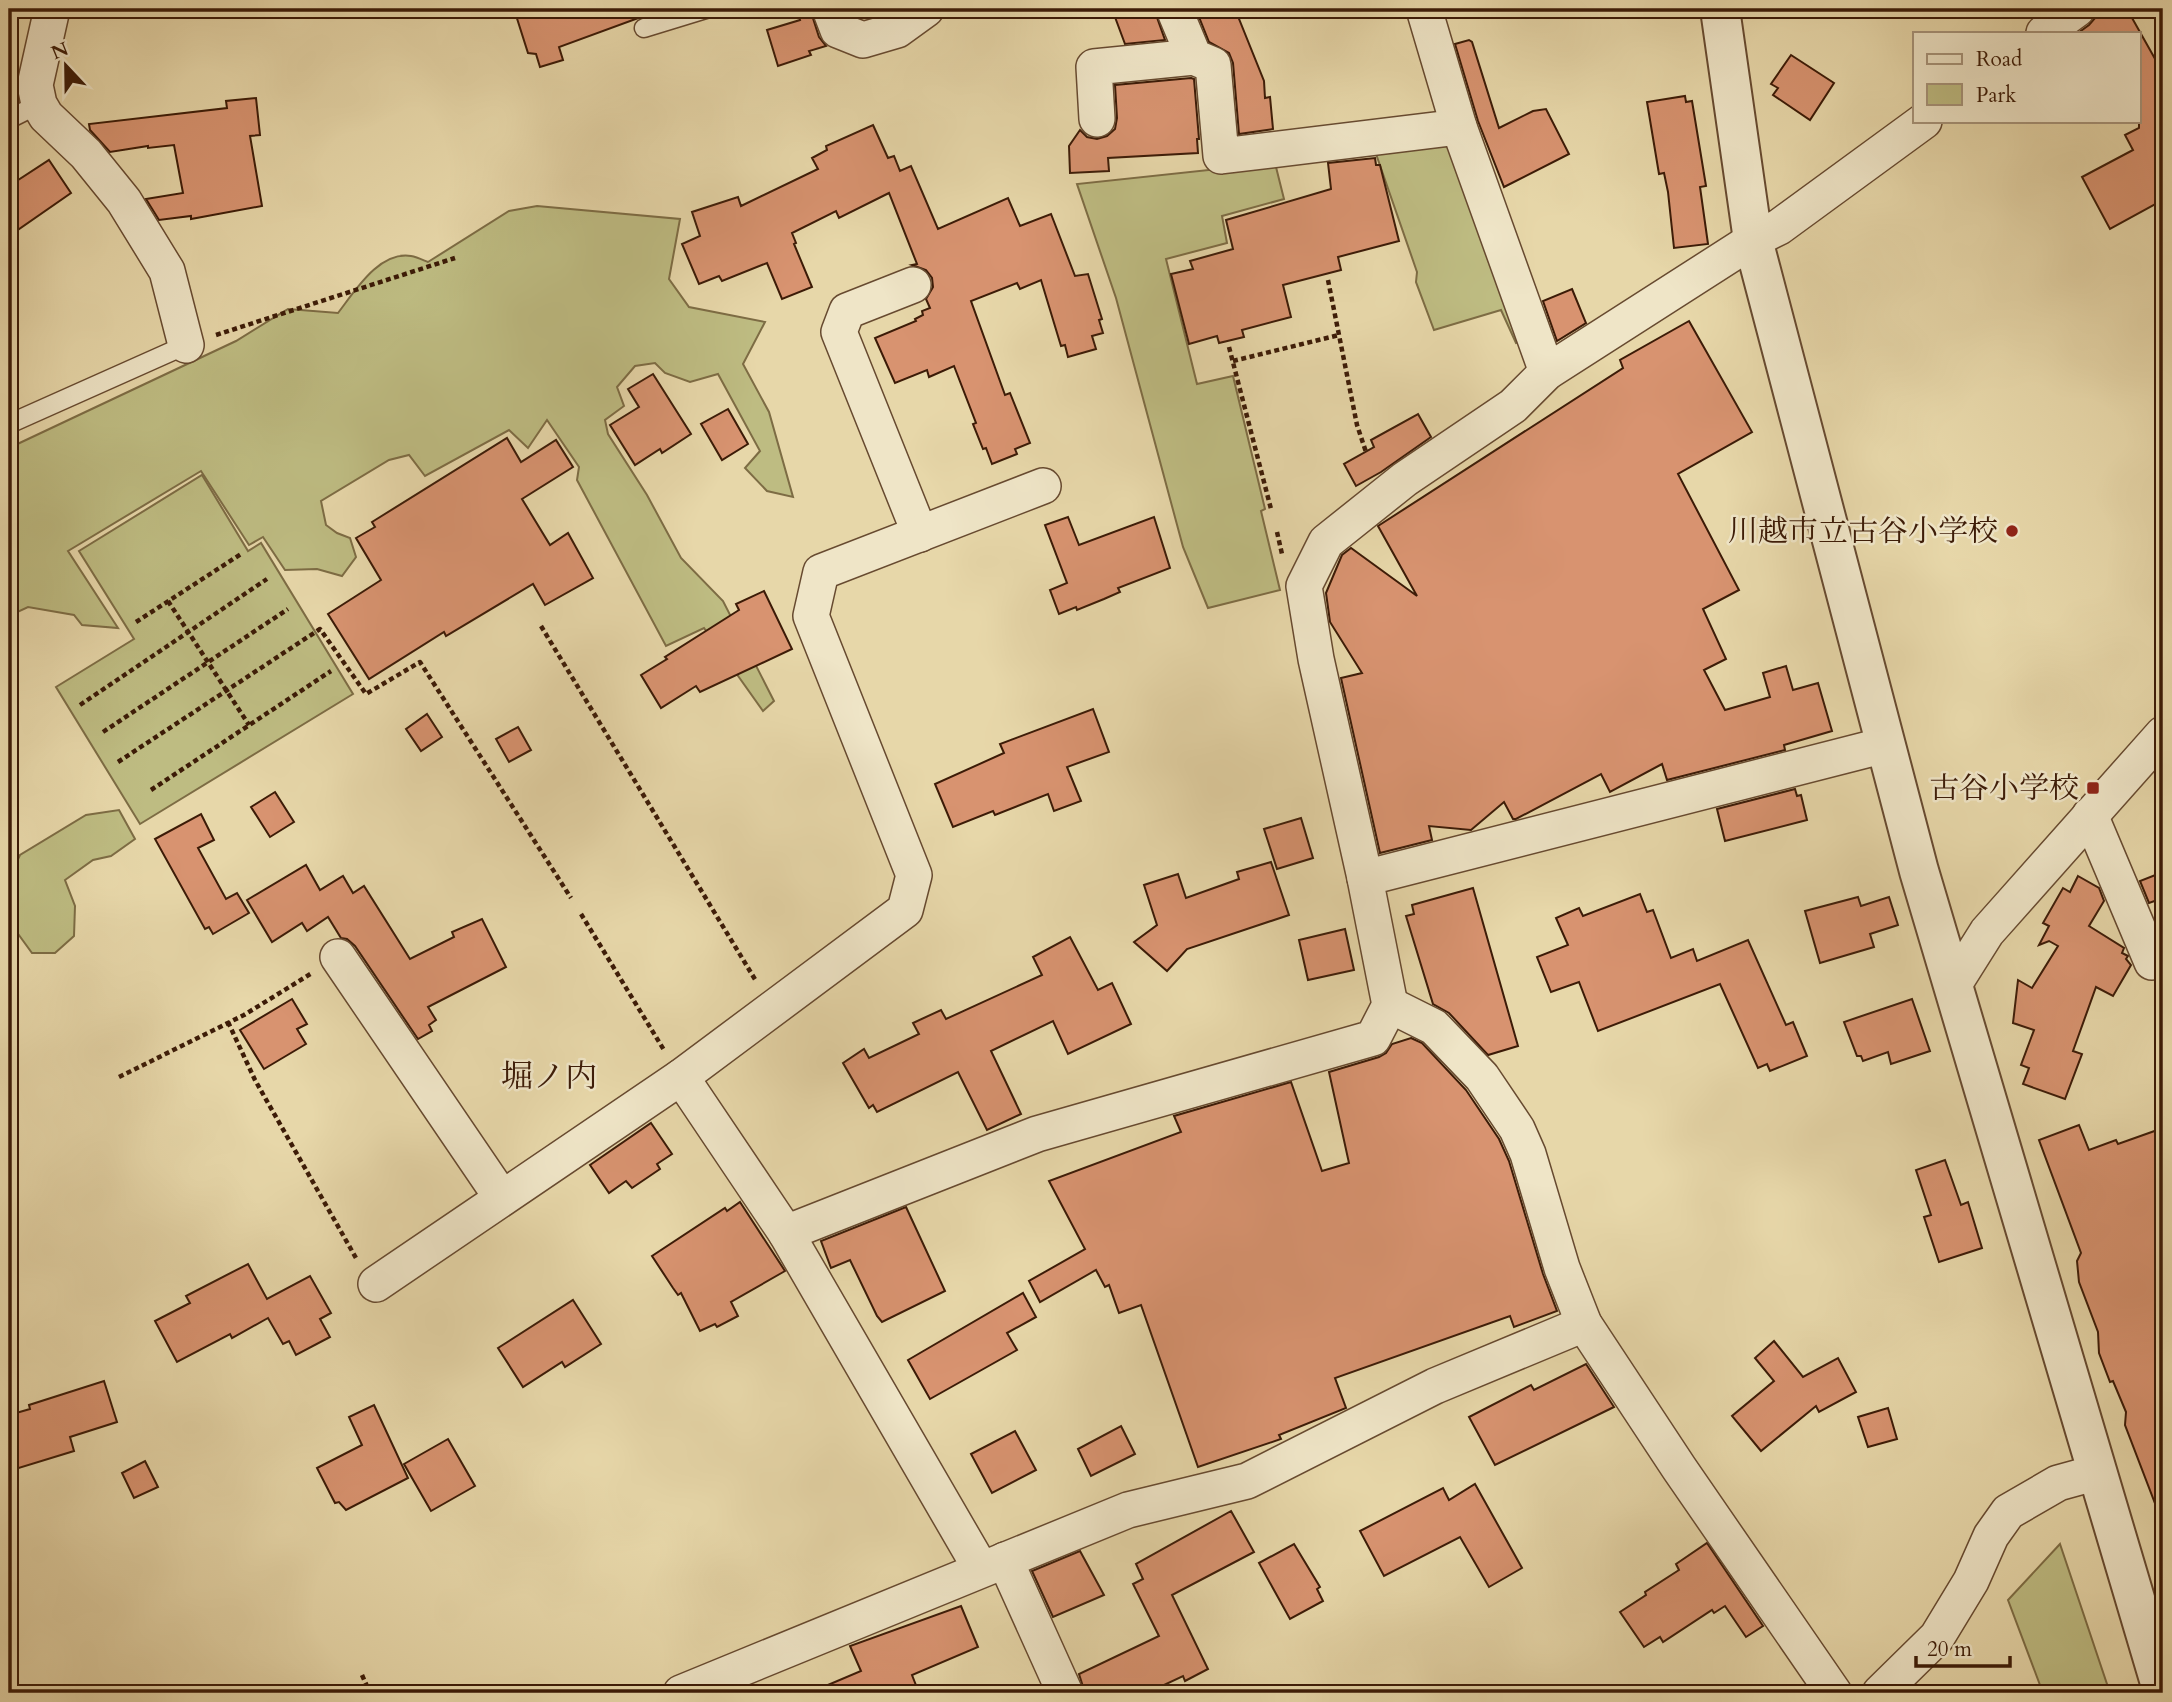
<svg xmlns="http://www.w3.org/2000/svg" width="2172" height="1702" viewBox="0 0 2172 1702" font-family="Cardo,'Noto Serif JP',serif">
<style>
.green{fill:#bebc82;stroke:#7d6c44;stroke-width:2}
.building{fill:#d89370;stroke:#3c1b07;stroke-width:2}
.lines{fill:none;stroke-linecap:round;stroke-linejoin:round}
.service-casing{stroke:#674a30;stroke-width:21}
.minor-casing{stroke:#674a30;stroke-width:38}
.tertiary-casing{stroke:#674a30;stroke-width:42}
.path{stroke:#3c1b07;stroke-width:4.5;stroke-dasharray:5 3.5;stroke-linecap:butt}
.service{stroke:#efe5c7;stroke-width:18}
.minor{stroke:#efe5c7;stroke-width:35}
.tertiary{stroke:#efe5c7;stroke-width:38}
.poi-dot{fill:#8f2418;stroke:#efe5c7;stroke-width:2.5}
.labels{text-anchor:middle;stroke-width:5;stroke-linejoin:round;paint-order:stroke}
.poi-label{font-size:30px;fill:#3c1b07;stroke:#efe5c7;text-anchor:end}
.neighbourhood-label{font-size:32px;fill:#3c1b07;stroke:#efe5c7}
</style>
<rect width="100%" height="100%" fill="#e7d7a9"/>
<filter id="stains"><feTurbulence type="fractalNoise" baseFrequency=".00286" numOctaves="4"/><feColorMatrix values="0 0 0 0 .2 0 0 0 0 .09 0 0 0 0 .02 0 0 0 .5 -.17"/></filter>
<radialGradient id="worn" r=".72"><stop offset=".6" stop-color="#630" stop-opacity="0"/><stop offset="1" stop-color="#630" stop-opacity=".3"/></radialGradient>
<g class="green">
<polygon points="1449,141 1524,340 1516,343 1501,310 1434,330 1416,282 1417,272 1375,151"/>
<polygon points="1275,163 1284,199 1222,216 1227,243 1166,259 1197,384 1233,376 1265,509 1261,511 1280,590 1208,608 1183,547 1116,298 1077,184"/>
<path d="M537 206 680 219 669 279 689 307 765 322 743 364 769 412 793 497 767 491 745 468 760 451 718 374 690 382 665 373 655 363 635 366 617 387 624 406 605 420 608 434 647 495 681 558 723 601 774 701 763 711 704 628 666 646 577 480 579 467 547 420 528 448 509 430 425 476 409 455 389 460 321 501 326 525 337 533 350 538 356 557 342 576 317 569 285 570 263 537 249 545 201 471 68 551 118 628 82 625 74 615 28 607 9 616V448L236 341 288 309 338 313C355 291 379 251 411 256 417 257 423 260 428 262L509 211Z"/>
<polygon points="202,475 248,551 261,543 353,694 140,824 56,687 134,639 79,551"/>
<polygon points="119,810 135,839 111,856 93,860 65,880 75,906 74,936 55,953 32,953 16,931 9,916 9,878 20,855 86,815"/>
<polygon points="2060,1544 2110,1693 2043,1693 2008,1600"/>
</g>
<g class="building">
<polygon points="514,9 652,9 652,13 559,47 563,60 540,67 536,54 528,53"/>
<polygon points="796,9 810,9 819,37 826,46 809,51 811,55 778,66 767,30 800,20"/>
<polygon points="851,9 874,9 859,17 854,15"/>
<polygon points="1112,9 1154,9 1165,40 1125,44"/>
<polygon points="1205,9 1235,9 1264,81 1265,98 1270,97 1273,129 1239,134 1233,63 1229,53 1209,42 1197,12"/>
<polygon points="2101,9 2127,9 2163,73 2163,200 2110,229 2082,177 2133,150 2125,135 2139,128 2139,33 2078,33 2089,25 2095,18 2096,11"/>
<polygon points="1469,40 1472,42 1499,128 1533,111 1546,109 1569,154 1504,187 1478,121 1455,44"/>
<polygon points="1791,55 1834,83 1810,120 1773,95 1778,88 1771,84"/>
<polygon points="1191,78 1194,79 1199,139 1197,139 1198,153 1108,158 1109,171 1070,173 1069,146 1080,130 1087,137 1097,139 1107,136 1115,129 1117,118 1115,85"/>
<polygon points="1685,96 1686,102 1692,101 1706,186 1700,187 1708,244 1674,248 1668,192 1664,173 1659,174 1647,102"/>
<polygon points="256,98 260,135 250,136 262,206 191,219 191,216 159,220 146,199 183,193 174,145 148,148 148,146 110,152 90,130 89,124 227,108 226,101"/>
<polygon points="873,125 888,158 894,156 900,171 911,166 938,229 1008,198 1020,226 1051,214 1075,276 1088,274 1102,319 1099,320 1103,333 1092,336 1096,349 1068,357 1065,345 1061,346 1041,280 1020,289 1017,283 971,301 1005,395 1010,393 1030,443 1015,449 1017,454 992,464 986,448 983,449 973,424 976,423 954,366 929,377 927,370 895,383 875,338 916,321 915,319 923,315 922,311 930,308 926,299 933,287 932,278 926,270 912,265 917,264 889,193 839,218 836,211 792,233 796,243 794,244 812,287 782,299 767,263 722,281 719,276 699,284 682,244 700,236 692,212 738,197 741,206 818,169 812,158 827,150 826,146"/>
<polygon points="1375,158 1376,165 1380,165 1399,241 1338,257 1341,270 1283,285 1291,317 1242,330 1244,337 1219,343 1217,336 1189,344 1171,274 1193,269 1190,261 1233,249 1226,220 1331,189 1328,163"/>
<polygon points="49,160 71,193 9,236 9,186"/>
<polygon points="1572,289 1586,323 1557,341 1543,301"/>
<polygon points="1689,321 1752,432 1678,474 1739,590 1703,609 1726,659 1704,670 1725,710 1770,697 1763,673 1786,666 1793,690 1818,683 1832,731 1784,745 1785,750 1667,780 1662,764 1610,792 1601,774 1516,819 1513,819 1504,802 1471,830 1429,826 1432,840 1380,853 1341,678 1362,673 1330,622 1326,593 1342,555 1351,548 1417,596 1378,526 1623,368 1620,360"/>
<polygon points="653,374 691,434 662,453 660,449 635,465 610,425 639,407 628,389"/>
<polygon points="728,409 748,444 722,460 701,424"/>
<polygon points="1418,414 1431,437 1381,472 1356,486 1344,464 1374,447 1371,440"/>
<polygon points="507,438 521,462 556,440 573,467 522,499 550,545 568,533 593,578 545,605 533,584 446,636 444,632 369,679 328,614 381,580 356,538 375,527 372,522"/>
<polygon points="1068,517 1079,545 1154,517 1170,568 1118,588 1120,592 1104,599 1077,610 1076,607 1059,614 1050,590 1067,583 1045,525"/>
<polygon points="764,591 792,649 700,692 696,686 661,708 641,675 667,659 665,657 739,610 736,604"/>
<polygon points="1093,709 1109,752 1067,767 1081,801 1054,811 1048,794 995,815 993,811 953,827 935,784 1004,753 1000,744"/>
<polygon points="427,714 442,737 421,751 406,729"/>
<polygon points="518,727 531,750 509,762 496,739"/>
<polygon points="1795,789 1797,796 1801,795 1807,820 1725,841 1717,809"/>
<polygon points="275,792 294,822 270,837 251,807"/>
<polygon points="201,814 214,840 198,848 226,899 237,893 249,913 213,934 209,927 205,929 155,839"/>
<polygon points="1301,818 1313,858 1277,869 1264,829"/>
<polygon points="1271,862 1289,915 1187,949 1167,971 1134,942 1157,925 1144,885 1178,874 1186,898 1239,879 1237,872"/>
<polygon points="306,865 320,890 343,876 353,893 364,886 410,959 454,937 452,932 482,919 506,967 428,1007 436,1020 429,1025 432,1031 418,1039 355,946 347,939 341,938 328,917 307,931 302,923 272,942 247,900"/>
<polygon points="2163,872 2163,898 2149,903 2140,881"/>
<polygon points="2078,876 2099,888 2104,901 2089,926 2124,948 2122,953 2128,956 2126,959 2131,965 2113,996 2096,987 2073,1051 2082,1054 2065,1099 2023,1084 2029,1068 2021,1065 2034,1030 2013,1023 2018,980 2032,988 2058,946 2049,941 2039,945 2049,926 2043,923 2063,888 2070,892"/>
<polygon points="1473,888 1518,1046 1488,1055 1449,1013 1433,1004 1406,916 1414,914 1412,905"/>
<polygon points="1640,894 1647,912 1653,910 1671,958 1693,949 1697,961 1748,940 1786,1025 1793,1022 1807,1056 1770,1071 1767,1064 1758,1068 1720,984 1598,1031 1579,982 1551,992 1537,957 1568,945 1556,918 1579,908 1583,916"/>
<polygon points="1858,897 1861,906 1889,897 1898,925 1870,934 1874,947 1820,963 1805,911"/>
<polygon points="1345,929 1354,970 1308,980 1299,940"/>
<polygon points="1070,937 1098,990 1112,983 1131,1024 1068,1054 1053,1021 991,1051 1021,1114 987,1130 958,1072 877,1112 873,1105 869,1108 843,1063 864,1049 869,1058 919,1034 913,1023 941,1010 946,1019 1042,975 1033,957"/>
<polygon points="292,999 307,1024 297,1029 306,1044 264,1069 240,1030"/>
<polygon points="1912,999 1930,1051 1891,1064 1888,1052 1863,1061 1861,1056 1857,1056 1844,1022"/>
<polygon points="1411,1038 1422,1043 1466,1090 1499,1139 1509,1161 1543,1274 1557,1311 1514,1327 1510,1316 1335,1378 1346,1408 1279,1435 1281,1439 1198,1467 1141,1305 1119,1313 1109,1285 1105,1287 1096,1270 1040,1302 1029,1281 1085,1249 1049,1181 1181,1132 1174,1116 1291,1082 1322,1171 1349,1163 1329,1072 1379,1057 1386,1053 1392,1044"/>
<polygon points="651,1123 672,1154 657,1164 660,1169 632,1188 626,1181 609,1193 590,1165"/>
<polygon points="2079,1125 2089,1150 2116,1140 2118,1144 2163,1128 2163,1519 2161,1519 2125,1425 2126,1412 2113,1381 2110,1382 2099,1353 2098,1332 2079,1282 2077,1261 2081,1253 2039,1140"/>
<polygon points="1945,1160 1961,1205 1968,1202 1982,1248 1939,1262 1924,1217 1931,1215 1916,1170"/>
<polygon points="740,1202 785,1271 731,1302 738,1316 717,1327 715,1324 700,1331 681,1293 678,1295 673,1288 652,1256 725,1208 727,1211"/>
<polygon points="906,1207 945,1291 882,1322 877,1316 850,1260 831,1268 821,1241"/>
<polygon points="248,1264 267,1299 310,1276 331,1313 320,1319 330,1337 296,1355 289,1341 283,1344 268,1318 232,1338 230,1334 177,1362 155,1321 190,1303 186,1296"/>
<polygon points="1023,1293 1036,1317 1007,1333 1017,1350 930,1399 908,1360"/>
<polygon points="573,1300 601,1344 565,1367 562,1362 523,1387 498,1348"/>
<polygon points="1774,1341 1803,1377 1838,1358 1856,1392 1819,1412 1816,1406 1761,1451 1732,1416 1774,1381 1755,1358"/>
<polygon points="1586,1364 1614,1407 1495,1465 1469,1417 1531,1385 1534,1390"/>
<polygon points="104,1381 117,1422 70,1437 74,1451 9,1471 9,1415 30,1409 29,1405"/>
<polygon points="374,1405 408,1478 346,1510 339,1502 335,1503 317,1468 362,1445 349,1417"/>
<polygon points="1888,1408 1897,1439 1868,1447 1858,1417"/>
<polygon points="1121,1426 1135,1454 1091,1476 1078,1449"/>
<polygon points="1015,1431 1036,1470 992,1493 971,1454"/>
<polygon points="448,1439 475,1486 431,1511 404,1464"/>
<polygon points="145,1461 158,1487 134,1498 122,1473"/>
<polygon points="1475,1484 1522,1568 1489,1587 1460,1537 1384,1576 1360,1531 1443,1488 1449,1500"/>
<polygon points="1231,1511 1254,1552 1172,1595 1208,1669 1185,1681 1183,1676 1147,1693 1085,1693 1079,1674 1159,1636 1133,1584 1143,1579 1136,1564"/>
<polygon points="1707,1543 1763,1626 1746,1637 1725,1606 1714,1613 1712,1610 1663,1642 1660,1637 1644,1647 1620,1612 1646,1595 1645,1592 1679,1570 1676,1564"/>
<polygon points="1294,1544 1320,1587 1317,1589 1323,1601 1290,1619 1259,1563"/>
<polygon points="1080,1551 1104,1595 1053,1617 1032,1571"/>
<polygon points="961,1606 978,1647 912,1675 919,1693 809,1693 861,1671 850,1646"/>
</g>
<g class="lines">
<defs>
<g id="service">
<polyline points="644,28 706,9"/>
<polyline points="9,119 39,104"/>
<polyline points="9,424 186,345"/>
</g>
<g id="minor">
<polyline points="52,9 35,85 39,104 46,116 86,154 124,201 167,271 186,345"/>
<polyline points="830,9 838,30 863,40 897,30 926,9"/>
<polyline points="1174,9 1194,57 1213,65 1221,156 1459,127 1547,372"/>
<polyline points="1424,9 1459,127"/>
<polyline points="2044,33 2077,9"/>
<polyline points="1097,119 1094,67 1194,57"/>
<polyline points="913,285 847,311 839,332 920,534"/>
<polyline points="2090,815 2152,962 2163,958"/>
<polyline points="1365,878 1316,659 1304,586 1326,542 1405,479 1513,406 1547,372 1753,240 1779,227 1924,121"/>
<polyline points="338,957 502,1198"/>
<polyline points="1953,986 1987,932 2163,734"/>
<polyline points="1390,1005 1434,1027 1482,1077 1517,1129 1528,1154 1562,1268 1584,1324 1679,1468 1834,1693"/>
<polyline points="681,1077 786,1233 981,1569"/>
<polyline points="786,1233 1037,1134 1373,1038 1390,1005 1365,878 1885,745"/>
<polyline points="376,1284 681,1077 905,910 914,875 811,616 821,572 1043,486"/>
<polyline points="1005,1560 1065,1693"/>
<polyline points="681,1693 1128,1510 1247,1481 1435,1386 1584,1324"/>
<polyline points="1880,1693 1937,1637 1971,1581 1991,1536 2008,1512 2058,1483 2098,1472"/>
</g>
<polyline id="tertiary" points="1720,9 1753,240 1919,871 2163,1693"/>
</defs>
<use href="#service" class="service-casing"/>
<use href="#minor" class="minor-casing"/>
<use href="#tertiary" class="tertiary-casing"/>
<g class="path">
<polyline points="1328,280 1357,425 1366,452"/>
<polyline points="216,335 455,258"/>
<polyline points="1229,347 1271,509"/>
<polyline points="1233,361 1339,335"/>
<polyline points="1277,532 1282,554"/>
<polyline points="168,601 249,725"/>
<polyline points="136,622 241,554"/>
<polyline points="541,626 756,981"/>
<polyline points="80,705 267,579"/>
<polyline points="103,732 288,609"/>
<polyline points="118,762 320,629 366,694 420,662 571,898"/>
<polyline points="151,790 331,671"/>
<polyline points="581,914 664,1050"/>
<polyline points="228,1022 255,1080 356,1258"/>
<polyline points="119,1077 244,1015 312,973"/>
<polyline points="362,1675 370,1693"/>
</g>
<use href="#service" class="service"/>
<use href="#minor" class="minor"/>
<use href="#tertiary" class="tertiary"/>
</g>
<g class="poi-dot">
<circle cx="2012" cy="531" r="7"/>
<rect x="2086" y="781" width="14" height="14" rx="3.5"/>
</g>
<g class="labels">
<g class="poi-label">
<text x="1998" y="541">川越市立古谷小学校</text>
<text x="2079" y="798">古谷小学校</text>
</g>
<g class="neighbourhood-label">
<text x="549" y="1087">堀ノ内</text>
</g>
</g>
<rect width="2172" height="1702" fill="none" stroke="#e7d7a9" stroke-width="35"/>
<rect x="10" y="10" width="2151" height="1681" fill="none" stroke="#3c1b07" stroke-width="3.5"/>
<rect x="18" y="18" width="2137" height="1667" fill="none" stroke="#3c1b07" stroke-width="2"/>
<rect x="1913" y="32" width="228" height="91" fill="#efe5c7" stroke="#a7947a" stroke-width="2"/>
<rect x="1927" y="54" width="35" height="10" fill="#efe5c7" stroke="#a7947a" stroke-width="2"/>
<text x="1976" y="66" font-size="21" fill="#3c1b07">Road</text>
<rect x="1927" y="84" width="35" height="21" fill="#bebc82" stroke="#a7947a" stroke-width="2"/>
<text x="1976" y="102" font-size="21" fill="#3c1b07">Park</text>
<g transform="translate(66 66) rotate(338)" stroke="#efe5c7" stroke-width="5" paint-order="stroke">
<path d="M0-5L12 26L0 18L-12 26Z" fill="#3c1b07"/>
<text y="-10" font-size="19" font-weight="bold" text-anchor="middle" fill="#3c1b07">N</text>
</g>
<path d="M1916 1656v10h94v-10" fill="none" stroke="#3c1b07" stroke-width="3.5"/>
<text x="1927" y="1656" font-size="21" fill="#3c1b07" stroke="#efe5c7" stroke-width="5" paint-order="stroke">20 m</text>
<rect width="100%" height="100%" filter="url(#stains)"/>
<rect width="100%" height="100%" fill="url(#worn)"/>
</svg>
